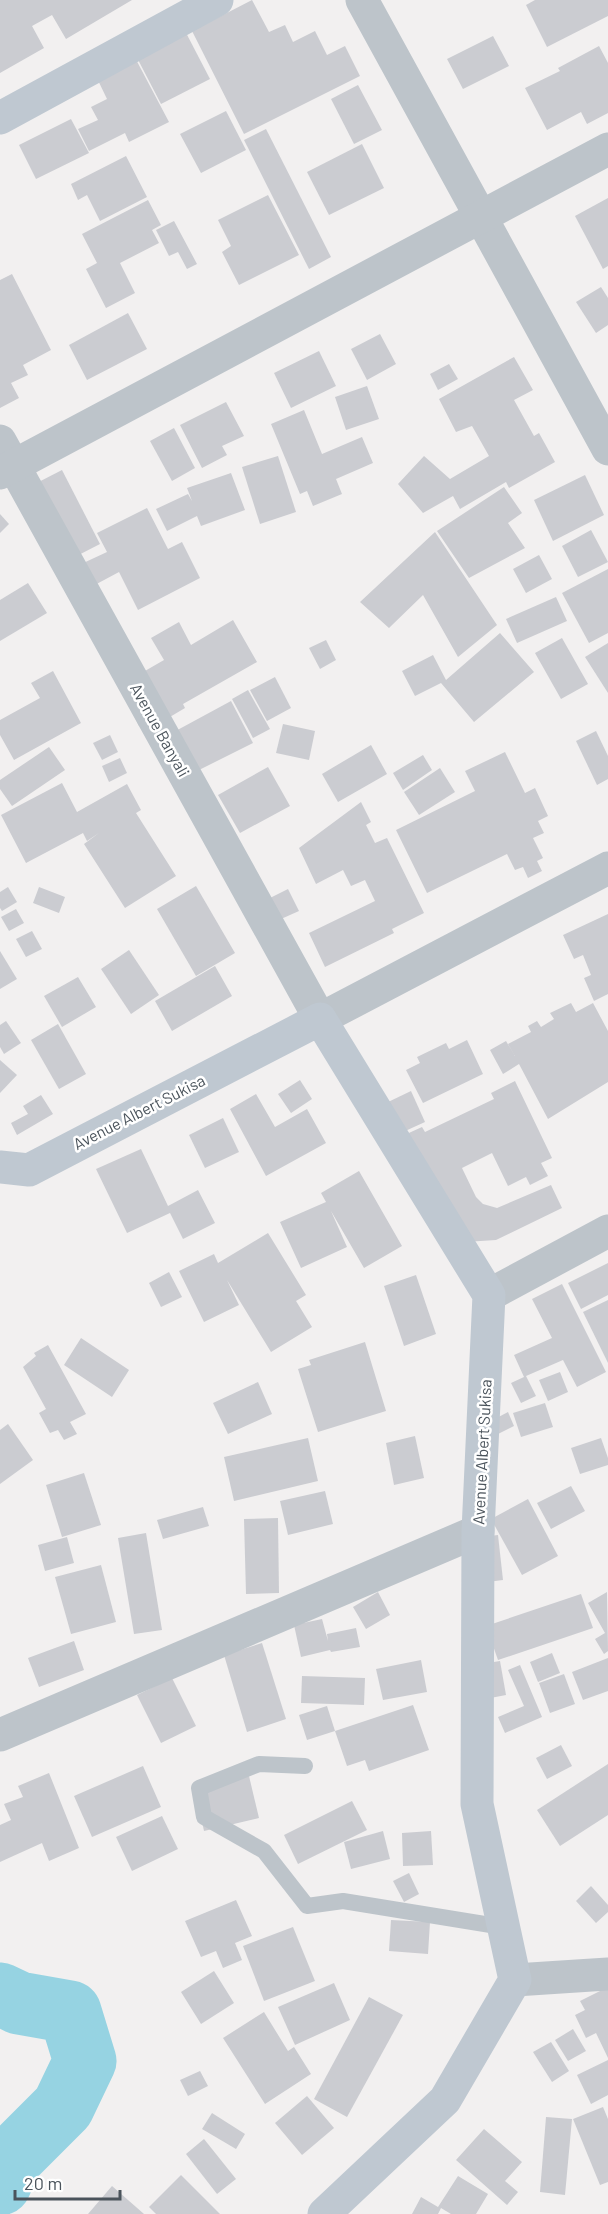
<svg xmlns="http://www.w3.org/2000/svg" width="608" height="2214" viewBox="0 0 608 2214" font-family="Barlow,sans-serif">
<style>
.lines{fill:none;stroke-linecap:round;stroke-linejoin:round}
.river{stroke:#96d3e2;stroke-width:63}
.building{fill:#cbccd1}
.lane{stroke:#bdc4ca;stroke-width:16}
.street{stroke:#bdc4ca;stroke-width:33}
.secondary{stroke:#bfc8d1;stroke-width:33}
.labels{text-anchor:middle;stroke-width:5;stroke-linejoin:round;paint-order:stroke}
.street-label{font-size:16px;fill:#4a535b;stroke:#fff}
</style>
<rect width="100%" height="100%" fill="#f2f0f0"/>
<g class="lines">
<polyline class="river" points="0,1994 19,2003 70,2012 85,2061 63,2107 11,2159 0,2184"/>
</g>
<g class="building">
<polygon points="0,0 132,0 66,39 52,15 32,26 44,48 0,73"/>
<polygon points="252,0 269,32 285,25 293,42 315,31 327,55 345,46 360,76 244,134 192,31"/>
<polygon points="535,0 608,0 608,16 547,47 526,5"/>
<polygon points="183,27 210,79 161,104 134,52"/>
<polygon points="493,36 509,66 463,89 447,59"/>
<polygon points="599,46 608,63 608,113 587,124 581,112 547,130 525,88 560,71 558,68"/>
<polygon points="132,52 169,122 129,142 125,133 89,151 78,129 98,120 91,107 107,99 94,72"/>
<polygon points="358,85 382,130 354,144 331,99"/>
<polygon points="226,111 246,150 201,173 180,134"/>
<polygon points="71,119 89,153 36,179 19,145"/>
<polygon points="266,129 331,257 309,269 244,140"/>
<polygon points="362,144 384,188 329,215 307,172"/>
<polygon points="126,156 147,197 100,221 87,195 78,200 71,184"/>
<polygon points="268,195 299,255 239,285 222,252 231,246 218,220"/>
<polygon points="608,198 608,266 603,269 575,216"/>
<polygon points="148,200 161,225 152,230 159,243 120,263 135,293 106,308 86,269 97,263 82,234"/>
<polygon points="174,221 197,264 187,269 178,252 169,256 156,230"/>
<polygon points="12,274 51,350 23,365 28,375 11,383 19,398 0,408 0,280"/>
<polygon points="601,287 608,298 608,325 596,333 576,302"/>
<polygon points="128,313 147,349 87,380 69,345"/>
<polygon points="380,334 396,364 367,380 351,349"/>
<polygon points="319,351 336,386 291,408 274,373"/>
<polygon points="514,357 533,390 514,400 534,436 539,433 555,462 509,488 506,482 460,509 453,496 423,513 398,484 424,456 450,479 489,456 472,426 456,432 439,399"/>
<polygon points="449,364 458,379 438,390 430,374"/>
<polygon points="367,386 379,419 346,430 335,397"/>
<polygon points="226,402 244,436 222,446 227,455 202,468 180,425"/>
<polygon points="304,410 322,454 362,437 373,463 336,479 342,494 313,506 307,491 300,494 271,424"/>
<polygon points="174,428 195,468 172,481 150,441"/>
<polygon points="278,456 296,512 260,524 242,467"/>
<polygon points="62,470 100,544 63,563 25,489"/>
<polygon points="231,473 245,510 201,526 197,516 167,531 156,509 188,494 192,501 187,488"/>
<polygon points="585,475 604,515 553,541 534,500"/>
<polygon points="504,487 522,513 508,523 525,548 469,578 437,531"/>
<polygon points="147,508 168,549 182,542 200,578 138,610 119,572 91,587 79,565 107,552 97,533"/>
<polygon points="0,514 9,524 0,533"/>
<polygon points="591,530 608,562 578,577 562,546"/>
<polygon points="435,532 497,625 458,657 423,595 389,628 360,602"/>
<polygon points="539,555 552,579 526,593 513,569"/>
<polygon points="608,569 608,633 589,643 562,593"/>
<polygon points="28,583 47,613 0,641 0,600"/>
<polygon points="556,597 567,621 517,643 506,619"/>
<polygon points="233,620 257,662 183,704 185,708 148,730 144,724 139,726 130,707 131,679 164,660 151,638 179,622 191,645"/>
<polygon points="500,633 534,672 474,722 441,683 415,696 402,671 433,655 446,680"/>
<polygon points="562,638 588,684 561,699 535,653"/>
<polygon points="326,640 336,660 320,669 309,648"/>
<polygon points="608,643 608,693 585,657"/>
<polygon points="53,671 81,723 14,760 0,735 0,720 40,698 31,683"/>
<polygon points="275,677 291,708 267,721 250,690"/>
<polygon points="248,690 270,729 253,738 232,699"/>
<polygon points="231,701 253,743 179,780 159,740"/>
<polygon points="283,724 315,731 309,760 276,753"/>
<polygon points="596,731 608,756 608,779 597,785 576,741"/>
<polygon points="110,735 118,752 102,760 93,743"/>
<polygon points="371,745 387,774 338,802 322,774"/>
<polygon points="49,747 65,770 12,806 0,789 0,780"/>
<polygon points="505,752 525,793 535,788 548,816 538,821 544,833 533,838 543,858 537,861 542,871 528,878 523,867 515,870 507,854 427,893 396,830 475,791 465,771"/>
<polygon points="423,755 432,770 403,790 393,773"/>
<polygon points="120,758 127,773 109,782 102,766"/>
<polygon points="268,767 290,806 240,833 218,795"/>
<polygon points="440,768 455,792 419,815 404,792"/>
<polygon points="62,783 77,812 127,784 141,810 136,813 176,876 125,908 84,844 99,833 87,841 83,833 26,863 1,815"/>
<polygon points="361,802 371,822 366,825 375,843 387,838 424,913 392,929 394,933 325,967 309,933 375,901 365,880 351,886 343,870 316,884 299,848"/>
<polygon points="196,886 235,953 196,976 157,909"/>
<polygon points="8,887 17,902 2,911 0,908 0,892"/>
<polygon points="39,887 65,897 59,913 33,903"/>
<polygon points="288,889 299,911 281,919 270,898"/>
<polygon points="16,909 24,923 9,931 1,917"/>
<polygon points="608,914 608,994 594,1001 584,978 591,975 583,955 574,959 563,935"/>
<polygon points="32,931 42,949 26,957 16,939"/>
<polygon points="129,950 159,995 131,1014 101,969"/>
<polygon points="0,951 17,979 0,989"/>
<polygon points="215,966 232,996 172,1031 155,1001"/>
<polygon points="78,977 96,1007 62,1027 44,996"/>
<polygon points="571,1003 576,1012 593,1003 608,1031 608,1082 548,1119 519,1064 503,1074 490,1050 506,1041 515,1056 508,1044 531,1032 528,1026 537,1021 541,1027 554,1019 550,1013"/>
<polygon points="6,1021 21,1043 4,1054 0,1047 0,1025"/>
<polygon points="58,1024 86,1074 59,1089 31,1040"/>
<polygon points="467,1040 483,1074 423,1103 406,1070 420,1063 417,1057 446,1043 449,1049"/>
<polygon points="0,1060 17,1075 0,1093"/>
<polygon points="300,1080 312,1099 291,1113 278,1094"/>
<polygon points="515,1081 552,1158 541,1163 548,1176 530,1185 526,1177 508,1186 492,1153 462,1168 476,1197 483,1204 497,1208 551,1185 562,1208 496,1240 465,1242 400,1137 422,1127 425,1132 494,1099 491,1093"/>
<polygon points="411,1091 425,1122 403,1132 386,1103"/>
<polygon points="256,1094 275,1127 307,1109 326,1143 266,1176 230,1109"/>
<polygon points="41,1095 53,1114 17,1135 11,1123 28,1114 23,1106"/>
<polygon points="223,1118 239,1152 205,1168 189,1135"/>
<polygon points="141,1149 168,1206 198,1190 215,1223 183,1239 170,1213 127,1233 96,1169"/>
<polygon points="359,1171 402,1246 364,1268 331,1211 347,1247 301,1268 280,1222 326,1202 321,1193"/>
<polygon points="268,1233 306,1295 296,1301 312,1327 271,1352 227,1280 239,1305 204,1322 179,1271 214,1254 218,1263"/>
<polygon points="608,1263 608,1295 581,1309 568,1283"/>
<polygon points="169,1272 182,1297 161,1307 149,1283"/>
<polygon points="416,1275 436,1334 404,1346 384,1286"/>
<polygon points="562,1284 606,1372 577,1387 563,1360 526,1376 536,1396 521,1403 511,1383 524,1377 514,1355 552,1338 532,1299"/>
<polygon points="608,1300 608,1363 583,1312"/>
<polygon points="81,1338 129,1370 112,1397 64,1365"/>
<polygon points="365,1342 386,1411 318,1432 298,1369 311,1365 309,1360"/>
<polygon points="48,1345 86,1414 70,1422 77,1434 64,1440 58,1430 50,1433 39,1413 46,1409 23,1367 36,1356 34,1353"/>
<polygon points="560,1372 568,1392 548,1401 539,1380"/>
<polygon points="258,1382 272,1414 228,1434 213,1403"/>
<polygon points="545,1403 553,1427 521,1437 513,1413"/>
<polygon points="508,1412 514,1426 496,1435 489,1422"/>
<polygon points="8,1424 33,1460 0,1484 0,1430"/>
<polygon points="415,1436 424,1478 394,1485 386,1443"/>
<polygon points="308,1438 318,1481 234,1501 224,1457"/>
<polygon points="601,1438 608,1458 608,1465 580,1474 571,1448"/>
<polygon points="84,1473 101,1525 62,1537 46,1485"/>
<polygon points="571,1486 585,1511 551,1529 537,1503"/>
<polygon points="325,1491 333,1524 288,1535 280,1501"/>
<polygon points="528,1499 558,1556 522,1575 491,1519"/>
<polygon points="203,1507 209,1526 163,1539 157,1520"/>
<polygon points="278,1518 279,1593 246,1594 244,1519"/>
<polygon points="146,1533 162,1630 134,1634 118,1538"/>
<polygon points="498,1535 503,1580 479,1583 474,1538"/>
<polygon points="67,1537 74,1563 45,1571 38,1545"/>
<polygon points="101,1565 116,1622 71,1634 55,1577"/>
<polygon points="378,1592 390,1615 366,1629 353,1607"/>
<polygon points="607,1592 608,1651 604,1654 595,1639 605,1633 588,1603"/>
<polygon points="581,1594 593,1628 498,1660 486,1626"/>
<polygon points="322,1619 328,1641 327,1634 356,1628 360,1647 331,1652 330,1650 301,1657 294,1625"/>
<polygon points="74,1641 84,1670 39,1687 28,1658"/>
<polygon points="262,1643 286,1719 247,1732 224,1655"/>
<polygon points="552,1653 560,1673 538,1682 530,1662"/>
<polygon points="608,1658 608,1691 583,1700 572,1672"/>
<polygon points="421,1660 427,1692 383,1700 376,1669"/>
<polygon points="500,1661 506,1695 480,1700 475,1665"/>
<polygon points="520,1665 542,1717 505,1733 498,1717 524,1706 508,1670"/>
<polygon points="564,1674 575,1704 550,1713 539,1683"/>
<polygon points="302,1676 365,1678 364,1705 301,1703"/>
<polygon points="172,1678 196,1726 161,1743 137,1695"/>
<polygon points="413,1705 429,1750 369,1771 365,1760 347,1766 335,1731"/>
<polygon points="327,1706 335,1731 307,1740 299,1715"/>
<polygon points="561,1745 572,1766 547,1779 536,1758"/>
<polygon points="608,1764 608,1815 560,1846 537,1810"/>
<polygon points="143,1766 161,1807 92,1837 74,1796"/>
<polygon points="49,1773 79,1848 49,1861 42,1843 0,1862 0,1825 11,1820 4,1804 23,1797 18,1786"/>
<polygon points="249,1776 259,1818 204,1831 195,1789"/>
<polygon points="352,1801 367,1830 298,1864 284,1835"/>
<polygon points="162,1816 178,1849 132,1871 116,1837"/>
<polygon points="383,1831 390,1859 351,1869 344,1842"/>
<polygon points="431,1831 433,1865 403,1866 402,1833"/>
<polygon points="409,1873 419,1894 404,1902 393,1881"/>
<polygon points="591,1886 608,1905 608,1912 596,1923 576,1901"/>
<polygon points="236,1900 252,1936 235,1943 242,1960 223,1968 216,1951 201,1957 185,1921"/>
<polygon points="391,1920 430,1922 428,1954 389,1951"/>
<polygon points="293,1927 315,1981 264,2001 243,1946"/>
<polygon points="214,1971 234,2003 201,2024 181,1992"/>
<polygon points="334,1983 350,2020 295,2045 278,2007"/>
<polygon points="608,1987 608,2058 596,2033 586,2038 575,2015 585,2010 580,2001"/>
<polygon points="369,1997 403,2015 347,2117 314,2099"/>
<polygon points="264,2012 288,2051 294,2047 311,2074 265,2104 223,2038"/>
<polygon points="573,2029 586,2051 568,2061 555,2040"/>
<polygon points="551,2042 569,2071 552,2082 533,2052"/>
<polygon points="608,2060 608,2095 591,2104 577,2075"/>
<polygon points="200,2071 208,2086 188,2096 180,2080"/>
<polygon points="307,2096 334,2128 302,2155 275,2123"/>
<polygon points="603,2107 608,2119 608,2182 600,2185 573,2119"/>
<polygon points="212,2113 245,2134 236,2149 202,2129"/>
<polygon points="546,2117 572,2119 565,2195 540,2192"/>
<polygon points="484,2129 522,2162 505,2181 518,2192 507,2205 456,2160"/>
<polygon points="204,2139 236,2179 217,2194 186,2154"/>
<polygon points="181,2175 220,2214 156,2214 149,2207"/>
<polygon points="458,2176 488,2194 476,2214 451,2214 441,2208 438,2214 412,2214 421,2197 438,2207"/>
<polygon points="112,2186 144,2214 88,2214"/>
</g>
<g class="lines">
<polyline class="lane" points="305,1766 259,1764 199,1788 204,1817 264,1851 307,1906 343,1901 503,1927"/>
<g class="street">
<polyline points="362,0 608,449"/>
<polyline points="0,441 320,1019 608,868"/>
<polyline points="0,473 608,149"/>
<polyline points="489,1295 608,1231"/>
<polyline points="0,1735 478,1531"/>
<polyline points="515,1980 608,1974"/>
</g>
<g class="secondary">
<polyline points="0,118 217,0"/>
<polyline points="0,1167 29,1170 320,1019 489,1295 478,1531 477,1804 515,1980 445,2100 324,2214"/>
</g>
</g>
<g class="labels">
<g class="street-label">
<text transform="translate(160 730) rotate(61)" y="6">Avenue Banyali</text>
<text transform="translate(139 1112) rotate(-27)" y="6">Avenue Albert Sukisa</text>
<text transform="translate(482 1452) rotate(-87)" y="6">Avenue Albert Sukisa</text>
</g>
</g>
<path d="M15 2190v9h105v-9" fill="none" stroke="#4a535b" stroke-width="3"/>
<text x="24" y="2190" font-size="18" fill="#4a535b" stroke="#ffffff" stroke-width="4.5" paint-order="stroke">20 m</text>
</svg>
